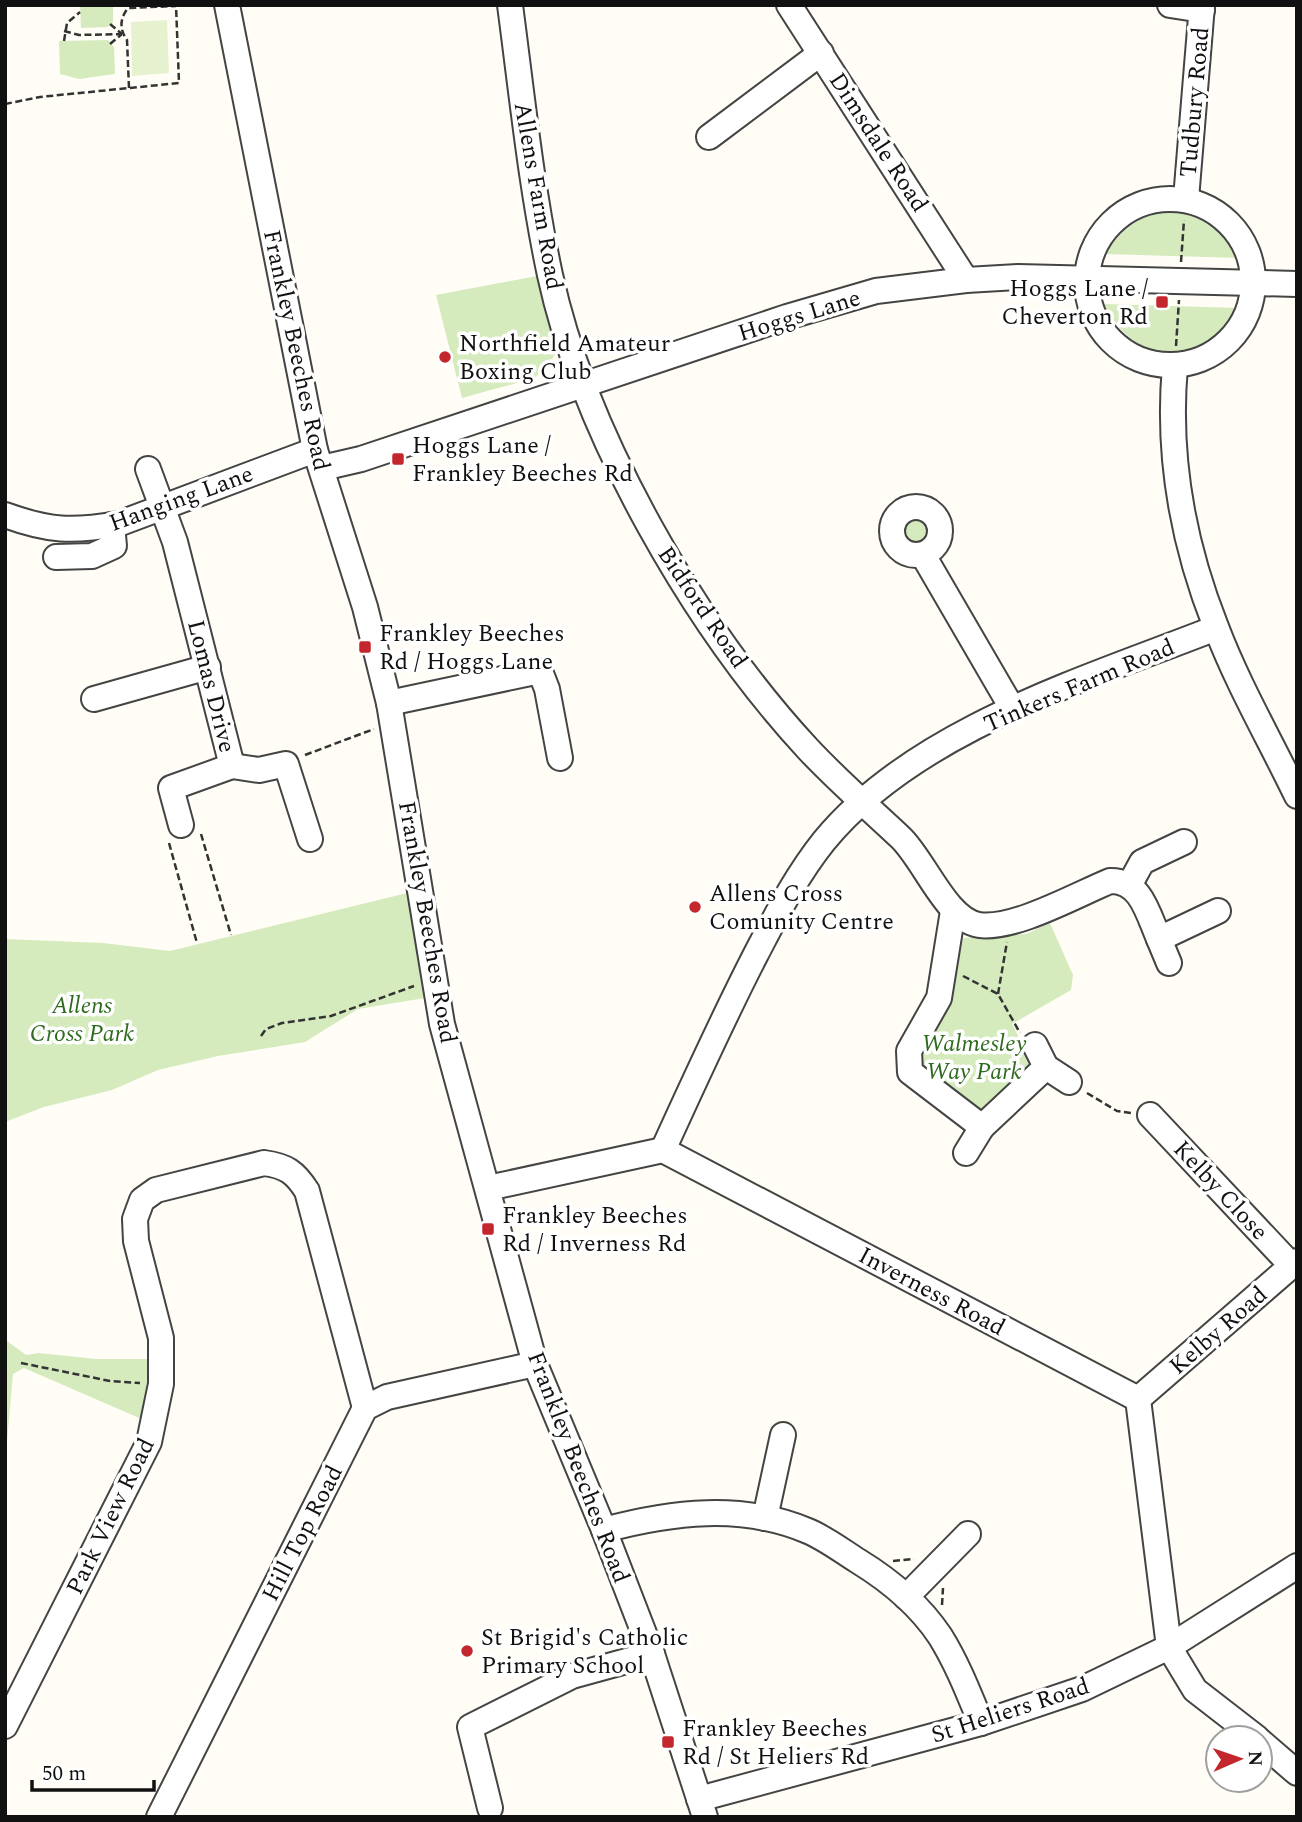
<svg xmlns="http://www.w3.org/2000/svg" width="1302" height="1822" viewBox="0 0 1302 1822" font-family="Spectral,serif">
<style>
.green{fill:#d5ebbd}
.pitch{fill:#e6f2cf}
.lines{fill:none;stroke-linecap:round;stroke-linejoin:round}
.minor-casing{stroke:#444;stroke-width:28}
.path{stroke:#333;stroke-width:2.5;stroke-dasharray:7 3.5;stroke-linecap:butt}
.minor{stroke:#fff;stroke-width:24}
.poi-dot{fill:#c4262e;stroke:#fff;stroke-width:2.5}
.labels{text-anchor:middle;stroke-width:7;stroke-linejoin:round;paint-order:stroke}
.street-label{font-size:24px;fill:#111;stroke:#fff}
.poi-label{font-size:24px;fill:#111;stroke:#fff;text-anchor:start}
.park-label{font-size:24px;font-style:italic;fill:#2f6b1f;stroke:#fff}
</style>
<rect width="100%" height="100%" fill="#fffdf5"/>
<g class="green">
<polygon points="80,5 113,5 113,23 107,27 81,28"/>
<polygon points="108,40 114,47 115,74 79,79 60,74 59,41"/>
<path d="M1176 210C1208 216 1225 229 1240 258L1105 254C1124 226 1142 213 1176 210Z"/>
<polygon points="537,276 556,354 535,378 462,398 436,295"/>
<path d="M1104 304 1239 308C1203 370 1136 368 1104 304Z"/>
<circle cx="916" cy="531" r="17"/>
<polygon points="411,892 425,998 358,1009 305,1042 218,1056 158,1070 112,1090 44,1107 5,1122 5,939 103,943 170,951"/>
<polygon points="1050,923 1073,975 1071,990 1012,1024 1028,1055 1029,1069 986,1119 919,1066 935,1025 949,1005 963,938 1026,934"/>
<polygon points="5,1333 7,1341 26,1355 39,1353 96,1359 149,1359 146,1421 24,1368 13,1374 5,1464"/>
</g>
<polygon class="pitch" points="167,20 169,73 132,76 131,22"/>
<g class="lines">
<defs>
<g id="minor">
<polyline points="227,5 315,450 365,607 389,703 442,1024 535,1364 604,1530 652,1654 705,1817"/>
<path d="M510 5C522 95 531 186 550 275 585 436 696 628 808 749 837 780 869 808 900 837 924 859 946 920 979 925 1014 930 1076 895 1110 881 1141 880 1148 914 1159 939L1218 911"/>
<polyline points="789,5 966,280"/>
<polyline points="1170,5 1202,10"/>
<polyline points="709,137 821,53"/>
<circle cx="1170" cy="282" r="83"/>
<polyline points="1186,199 1202,5"/>
<path d="M1175 366C1167 455 1183 544 1216 627 1238 685 1270 740 1297 796"/>
<polyline points="322,468 361,459 787,317 876,291 966,280 1018,277 1297,284"/>
<polyline points="148,469 175,542 232,766 171,788 181,825"/>
<circle cx="916" cy="531" r="24"/>
<path d="M5 515C49 531 72 532 118 524L315 450"/>
<polyline points="923,555 1012,708"/>
<polyline points="56,557 92,556 114,546 112,525"/>
<polyline points="94,699 208,667"/>
<polyline points="389,703 540,671 547,689 560,758"/>
<polyline points="232,766 259,770 286,764 310,839"/>
<polyline points="1130,884 1142,862 1184,842"/>
<polyline points="953,911 939,998 909,1051 910,1072 982,1127 1046,1067 1035,1045"/>
<polyline points="1159,939 1169,963"/>
<polyline points="1046,1067 1069,1082"/>
<polyline points="1150,1115 1292,1266"/>
<path d="M663 1150C693 1084 723 1018 756 954 777 914 796 876 824 841 915 730 1086 679 1216 628"/>
<polyline points="966,1153 982,1127"/>
<polyline points="488,1188 663,1150 1138,1399 1169,1647 1195,1690 1257,1738"/>
<polyline points="1138,1399 1297,1261"/>
<polyline points="765,1518 783,1435"/>
<path d="M604 1530C671 1512 742 1503 808 1531 825 1538 842 1551 858 1561 889 1580 920 1606 940 1636 957 1663 969 1694 981 1723"/>
<polyline points="906,1597 968,1534"/>
<path d="M5 1726 149 1442 161 1384V1338L136 1241 135 1219 142 1200 156 1190 264 1163C286 1166 295 1172 307 1191L365 1408"/>
<polyline points="1260,1741 1297,1773"/>
<polyline points="699,1799 981,1723 1082,1689 1169,1647 1297,1566"/>
<polyline points="490,1808 470,1727 572,1676 652,1654"/>
<polyline points="159,1817 365,1408 387,1397 535,1364"/>
</g>
</defs>
<use href="#minor" class="minor-casing"/>
<g class="path">
<polyline points="110,24 122,34"/>
<polyline points="64,31 79,35 122,34"/>
<polyline points="64,41 67,23 80,12"/>
<polyline points="110,44 122,34"/>
<path d="M129 88 127 40C119 29 120 18 128 8L176 6"/>
<polyline points="5,104 40,97 179,83 176,5"/>
<polyline points="1181,262 1184,220"/>
<polyline points="1176,346 1179,300"/>
<polyline points="305,755 374,729"/>
<polyline points="201,834 231,935"/>
<polyline points="169,843 197,943"/>
<polyline points="963,976 998,994 1020,1033"/>
<polyline points="998,994 1007,942"/>
<polyline points="261,1036 266,1029 282,1023 331,1016 414,986"/>
<polyline points="1087,1093 1117,1111 1131,1113"/>
<polyline points="21,1363 110,1381 140,1383"/>
<polyline points="893,1561 914,1559"/>
<polyline points="942,1605 943,1588"/>
</g>
<use href="#minor" class="minor"/>
</g>
<g class="poi-dot">
<rect x="1155" y="295" width="14" height="14" rx="3.5"/>
<circle cx="445" cy="357" r="7"/>
<rect x="391" y="452" width="14" height="14" rx="3.5"/>
<rect x="358" y="640" width="14" height="14" rx="3.5"/>
<circle cx="695" cy="907" r="7"/>
<rect x="481" y="1222" width="14" height="14" rx="3.5"/>
<circle cx="467" cy="1651" r="7"/>
<rect x="661" y="1735" width="14" height="14" rx="3.5"/>
</g>
<g class="labels">
<g class="street-label">
<text transform="translate(1194 102) rotate(-85)" y="8">Tudbury Road</text>
<text transform="translate(879 142) rotate(57)" y="8">Dimsdale Road</text>
<text transform="translate(539 196) rotate(80)" y="8">Allens Farm Road</text>
<text transform="translate(799 315) rotate(-17)" y="8">Hoggs Lane</text>
<text transform="translate(297 350) rotate(78)" y="8">Frankley Beeches Road</text>
<text transform="translate(181 498) rotate(-20)" y="8">Hanging Lane</text>
<text transform="translate(703 607) rotate(56)" y="8">Bidford Road</text>
<text transform="translate(1079 685) rotate(-23)" y="8">Tinkers Farm Road</text>
<text transform="translate(212 686) rotate(76)" y="8">Lomas Drive</text>
<text transform="translate(428 922) rotate(80)" y="8">Frankley Beeches Road</text>
<text transform="translate(1221 1190) rotate(47)" y="8">Kelby Close</text>
<text transform="translate(932 1291) rotate(28)" y="8">Inverness Road</text>
<text transform="translate(1218 1330) rotate(-41)" y="8">Kelby Road</text>
<text transform="translate(579 1467) rotate(69)" y="8">Frankley Beeches Road</text>
<text transform="translate(110 1516) rotate(-64)" y="8">Park View Road</text>
<text transform="translate(302 1533) rotate(-63)" y="8">Hill Top Road</text>
<text transform="translate(1010 1710) rotate(-18)" y="8">St Heliers Road</text>
</g>
<g class="poi-label">
<text x="1148" y="296" text-anchor="end">Hoggs Lane /<tspan x="1148" dy="28">Cheverton Rd</tspan></text>
<text x="459" y="351">Northfield Amateur<tspan x="459" dy="28">Boxing Club</tspan></text>
<text x="412" y="453">Hoggs Lane /<tspan x="412" dy="28">Frankley Beeches Rd</tspan></text>
<text x="379" y="641">Frankley Beeches<tspan x="379" dy="28">Rd / Hoggs Lane</tspan></text>
<text x="709" y="901">Allens Cross<tspan x="709" dy="28">Comunity Centre</tspan></text>
<text x="502" y="1223">Frankley Beeches<tspan x="502" dy="28">Rd / Inverness Rd</tspan></text>
<text x="481" y="1645">St Brigid's Catholic<tspan x="481" dy="28">Primary School</tspan></text>
<text x="682" y="1736">Frankley Beeches<tspan x="682" dy="28">Rd / St Heliers Rd</tspan></text>
</g>
<g class="park-label">
<text x="82" y="1013">Allens<tspan x="82" dy="28">Cross Park</tspan></text>
<text x="974" y="1051">Walmesley<tspan x="974" dy="28">Way Park</tspan></text>
</g>
</g>
<rect width="1302" height="1822" fill="none" stroke="#111111" stroke-width="14"/>
<g transform="translate(1239 1759) rotate(88)"><circle r="33" fill="#ffffff" stroke="#a0a0a0" stroke-width="2"/>
<path d="M0-5L12 26L0 18L-12 26Z" fill="#c4262e"/>
<text y="-10" font-size="19" font-weight="bold" text-anchor="middle" fill="#111111">N</text>
</g>
<path d="M32 1780v10h122v-10" fill="none" stroke="#111111" stroke-width="3.5"/>
<text x="42" y="1780" font-size="21" fill="#111111" stroke="#ffffff" stroke-width="5" paint-order="stroke">50 m</text>
</svg>
